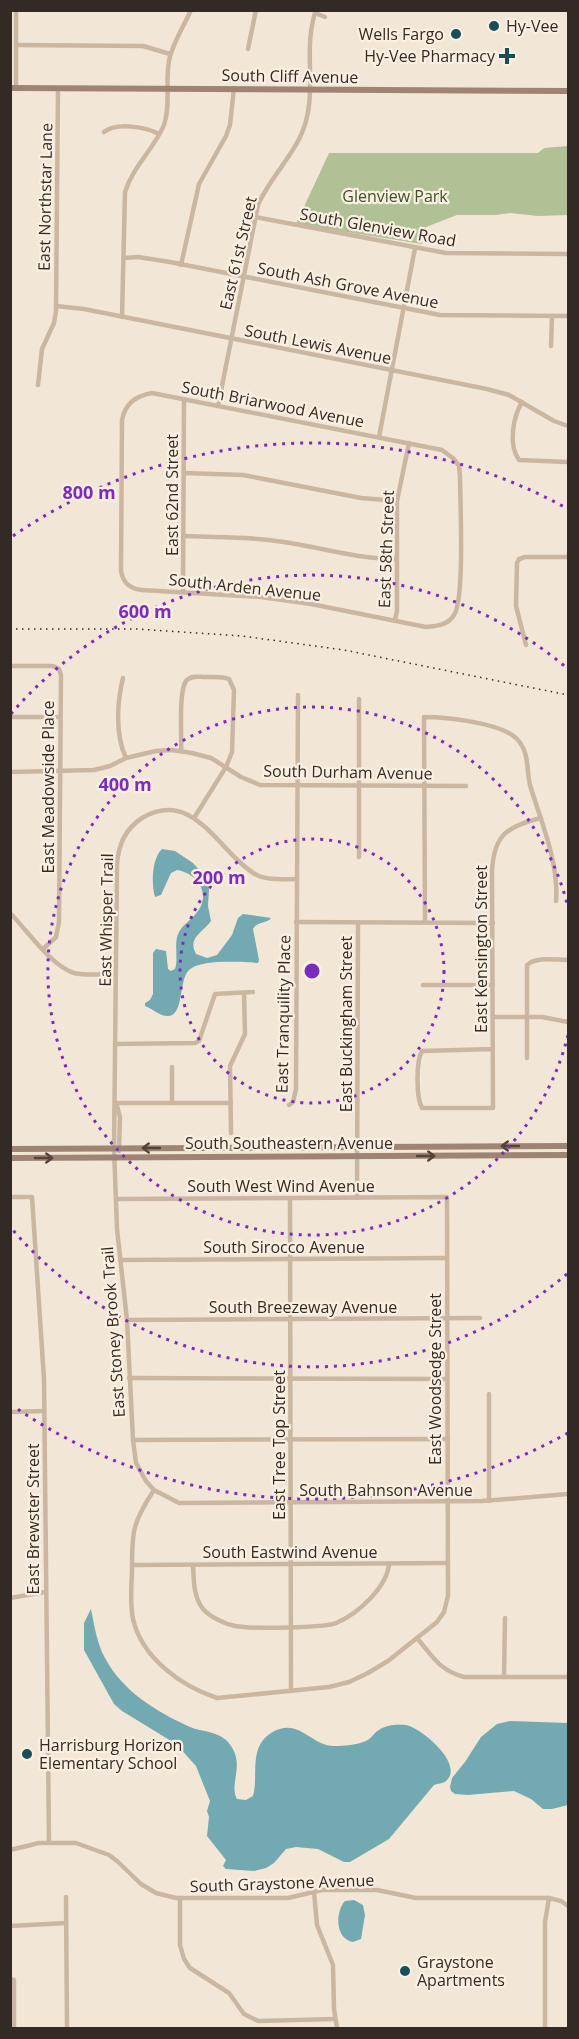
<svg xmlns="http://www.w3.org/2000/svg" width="579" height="2039" viewBox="0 0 579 2039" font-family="'Open Sans',sans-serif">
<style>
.green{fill:#afc195}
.water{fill:#73a9b0}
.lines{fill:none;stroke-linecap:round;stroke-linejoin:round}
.street{stroke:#cab7a1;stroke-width:4.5}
.secondary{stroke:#9e8573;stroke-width:6}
.rail{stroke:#342a24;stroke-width:1.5;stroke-dasharray:1.5 4.5;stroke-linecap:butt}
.oneway{stroke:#54453c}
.ring{fill:none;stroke:#7b2cbf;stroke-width:3;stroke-dasharray:3 6}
.poi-dot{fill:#184e57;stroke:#faf0e2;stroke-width:2}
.labels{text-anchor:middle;stroke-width:4.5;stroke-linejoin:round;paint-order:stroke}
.poi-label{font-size:16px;fill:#342a24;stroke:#faf0e2;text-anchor:start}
.street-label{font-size:16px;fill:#342a24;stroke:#faf0e2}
.park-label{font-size:16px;fill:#405327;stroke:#faf0e2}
.centre{fill:#7b2cbf;stroke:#faf0e2;stroke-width:3}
.ring-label{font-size:18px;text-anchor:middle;font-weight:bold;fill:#7b2cbf;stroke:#faf0e2;stroke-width:4.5;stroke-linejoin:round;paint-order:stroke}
</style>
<rect width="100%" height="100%" fill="#f2e7d6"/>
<polygon class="green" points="568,146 568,215 538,216 510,213 496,215 457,215 426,227 422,244 296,224 329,153 538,153 544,148"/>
<g class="water">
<path d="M162 849 175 851 193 863 202 873 209 889 208 906 211 921C203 933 187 937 196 954L207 958 217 955 232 935 238 918 243 914 271 918C267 924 257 921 253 929L259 960 258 963C243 962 201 959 189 970 177 982 186 1023 162 1015 156 1013 151 1008 145 1006V1003L150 1000 153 994V953L156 949 166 951 168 969 171 971 175 969C179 958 173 943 179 932 183 924 193 919 198 911 211 893 197 873 177 870L171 873 161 895 155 897C151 884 152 858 162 849Z"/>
<path d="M91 1609C94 1624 97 1644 105 1658 122 1691 157 1712 190 1727 202 1732 218 1731 228 1742 247 1764 228 1783 237 1799L246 1800 253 1796C259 1775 248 1748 271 1733 299 1716 310 1746 334 1746 344 1746 357 1745 366 1741 370 1739 373 1735 376 1732 384 1725 396 1724 406 1725 422 1728 465 1765 446 1781 443 1784 438 1783 434 1785L389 1839 350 1862H344L318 1849 296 1847 286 1849 274 1863 266 1868 254 1871 226 1869 223 1866 226 1860 207 1836 209 1817 207 1811 210 1801 196 1766 176 1744 122 1711 114 1704 84 1650V1623Z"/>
<polygon points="510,1721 568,1723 568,1805 552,1809 543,1809 531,1799 514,1791 468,1795 455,1794 451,1791 450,1787 452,1778 465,1762 481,1737 497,1724"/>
<path d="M354 1900 363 1905 365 1915 361 1939 353 1942C335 1939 335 1912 345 1901Z"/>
</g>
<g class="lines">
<g class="street">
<polyline points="16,10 16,88"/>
<polyline points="315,13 325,17"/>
<polyline points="16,45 143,46 170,54"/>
<polyline points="248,49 256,10"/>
<path d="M104 132C117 122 146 127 159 134"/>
<polyline points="255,217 446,253 568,254"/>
<polyline points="124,258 138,257 170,262 440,315 568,316"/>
<polyline points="181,265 199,184 226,136 230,125 234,88"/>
<polyline points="56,306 84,309 487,389 509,395 554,421 568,426"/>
<path d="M122 317 125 192C133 166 154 149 164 125 171 105 165 82 169 61 172 44 184 26 191 10"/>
<polyline points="551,346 552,316"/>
<polyline points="38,385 42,349 54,323 56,311 58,88"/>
<path d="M152 393 442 450 454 459 459 466 460 476C460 500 465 599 454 615 448 625 437 626 426 627L311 604 261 597 142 590C130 589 123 583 121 571L122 420C125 403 136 396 152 393Z"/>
<path d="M522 402C513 417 508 445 519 460L568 462"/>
<path d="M218 406 258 205C271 175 298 152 306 121 316 84 303 47 316 10"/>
<polyline points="379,437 415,248"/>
<polyline points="184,473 243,475 361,498 397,501"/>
<path d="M184 536C219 537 255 537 290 543 326 549 360 559 396 559"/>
<polyline points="183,592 184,399"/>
<polyline points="395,620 397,611 397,501 409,443"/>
<polyline points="526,645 516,606 517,563 519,559 525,557 568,557"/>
<polyline points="10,666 53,666 59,669 61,675 59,922 56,937 43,949"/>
<path d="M123 678C117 702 115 735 126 758"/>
<polyline points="359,699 359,857"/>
<polyline points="10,717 60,717"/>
<path d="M181 751C182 737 178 688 187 680 192 675 199 677 205 677 213 677 222 676 229 679L234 690 232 752 226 767 194 818"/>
<polyline points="10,772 94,770 110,766 126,758 156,751 172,750 192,753 211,758 241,777 260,785 466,786"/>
<path d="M296 879C283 879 267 881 255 874 220 854 194 787 142 818 125 829 118 846 117 865L114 1149 117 1229 127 1320 133 1440 136 1463 146 1481 154 1490 179 1503 482 1501 568 1494"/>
<path d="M10 913C28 931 50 965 74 973 87 976 103 974 116 974"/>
<polyline points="296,922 493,923"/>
<path d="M425 922 424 717C447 717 500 723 516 738 530 752 526 768 530 785 541 822 559 862 556 901"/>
<polyline points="423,985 493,985"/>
<polyline points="493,1017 542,1017 568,1022"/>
<polyline points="115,1044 195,1043 199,1041 215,994 253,992"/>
<path d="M493 1049 422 1051C416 1061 416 1097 422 1108H493L492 871C494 834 507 827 541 818"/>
<path d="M527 1058V965C536 956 556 960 568 960"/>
<polyline points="172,1067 172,1103"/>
<polyline points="116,1103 231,1103"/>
<polyline points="289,1105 293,1102 296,1089 298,695"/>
<polyline points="117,1106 120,1117 119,1151"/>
<polyline points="231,1133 230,1066 245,1034 244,993"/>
<polyline points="10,1197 32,1197 44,1379 49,1842"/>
<polyline points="290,1198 291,1691"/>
<polyline points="357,1198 358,922"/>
<path d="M116 1199 447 1197 448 1596 444 1612 437 1622 388 1661 368 1673 349 1682 329 1687 217 1698C181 1686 142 1658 133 1619 130 1604 131 1588 132 1573 132 1533 131 1525 154 1490"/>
<polyline points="121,1260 447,1258"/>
<polyline points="127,1320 480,1318"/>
<polyline points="129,1378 447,1379"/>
<polyline points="489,1394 489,1501"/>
<polyline points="10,1412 44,1411"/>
<polyline points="133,1440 448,1439"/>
<polyline points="132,1565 448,1563"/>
<path d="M193 1565C194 1580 193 1596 203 1609 210 1617 225 1624 235 1626 249 1629 325 1628 336 1623 358 1614 387 1587 389 1564"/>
<polyline points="10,1598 45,1592"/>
<path d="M417 1638C433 1657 439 1670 464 1677H568"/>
<polyline points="504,1677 505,1618"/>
<polyline points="10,1850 39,1843 76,1843 109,1855 117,1861 141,1884 156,1893 176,1898 288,1898 322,1890 377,1890 416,1898 549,1898 561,1901 568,1906"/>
<polyline points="314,1892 317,1925 333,1965 334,2009 337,2028"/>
<polyline points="66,1897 67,2028"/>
<polyline points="180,1898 180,1945 184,1959 190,1968 229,1993 244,2014 258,2021 335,2019"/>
<polyline points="10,1926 66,1923"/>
<polyline points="10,1979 14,1980 14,2028"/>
<polyline points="545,2028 545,1922 549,1898"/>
</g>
<g class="secondary">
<polyline points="10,88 568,91"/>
<polyline points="10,1149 568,1146"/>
<polyline points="10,1158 568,1155"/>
</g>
<polyline class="rail" points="10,629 137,629 242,636 344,650 568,695"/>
</g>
<defs><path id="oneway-shaft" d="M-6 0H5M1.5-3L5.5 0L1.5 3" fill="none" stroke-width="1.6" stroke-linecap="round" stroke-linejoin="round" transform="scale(1.5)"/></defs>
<g class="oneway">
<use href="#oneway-shaft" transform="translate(510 1146) rotate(-180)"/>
<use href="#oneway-shaft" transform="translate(151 1148) rotate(180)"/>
<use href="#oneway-shaft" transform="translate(426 1156)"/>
<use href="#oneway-shaft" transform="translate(44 1158)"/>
</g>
<g class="ring">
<circle cx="312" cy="971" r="132"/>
<path d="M568 1035A264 264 0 1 1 568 907"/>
<path d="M567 1274A396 396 0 0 1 11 1228M11 714A396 396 0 0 1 567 668"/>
<path d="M568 1433A528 528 0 0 1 13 1406M13 536A528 528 0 0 1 568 509"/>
</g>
<g class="poi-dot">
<circle cx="494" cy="26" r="6"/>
<circle cx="456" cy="34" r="6"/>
<path d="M504 47h6v6h6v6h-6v6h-6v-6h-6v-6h6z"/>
<circle cx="27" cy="1754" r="6"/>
<circle cx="405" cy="1971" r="6"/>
</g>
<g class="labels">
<g class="poi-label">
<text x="506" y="32">Hy-Vee</text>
<text x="444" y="40" text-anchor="end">Wells Fargo</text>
<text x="495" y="62" text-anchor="end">Hy-Vee Pharmacy</text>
<text x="39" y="1751">Harrisburg Horizon<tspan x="39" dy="18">Elementary School</tspan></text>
<text x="417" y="1968">Graystone<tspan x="417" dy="18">Apartments</tspan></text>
</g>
<g class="street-label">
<text transform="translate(290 76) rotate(1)" y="6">South Cliff Avenue</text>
<text transform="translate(45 197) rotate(-89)" y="6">East Northstar Lane</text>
<text transform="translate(378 227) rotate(10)" y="6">South Glenview Road</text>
<text transform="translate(238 253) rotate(-77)" y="6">East 61st Street</text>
<text transform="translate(348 285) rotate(11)" y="6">South Ash Grove Avenue</text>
<text transform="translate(318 344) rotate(11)" y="6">South Lewis Avenue</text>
<text transform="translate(273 404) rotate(11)" y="6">South Briarwood Avenue</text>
<text transform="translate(172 495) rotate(-90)" y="6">East 62nd Street</text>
<text transform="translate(386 549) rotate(-88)" y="6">East 58th Street</text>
<text transform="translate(245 587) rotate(6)" y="6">South Arden Avenue</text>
<text transform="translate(348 772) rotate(1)" y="6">South Durham Avenue</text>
<text transform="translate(48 787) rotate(-90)" y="6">East Meadowside Place</text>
<text transform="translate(106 920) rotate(-89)" y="6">East Whisper Trail</text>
<text transform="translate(481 949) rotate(-90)" y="6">East Kensington Street</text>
<text transform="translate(283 1014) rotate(-89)" y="6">East Tranquility Place</text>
<text transform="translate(346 1024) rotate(-90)" y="6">East Buckingham Street</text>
<text x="289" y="1149">South Southeastern Avenue</text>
<text x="281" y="1192">South West Wind Avenue</text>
<text x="284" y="1253">South Sirocco Avenue</text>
<text x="303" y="1313">South Breezeway Avenue</text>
<text transform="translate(113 1332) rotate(-94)" y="6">East Stoney Brook Trail</text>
<text transform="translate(435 1379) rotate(-90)" y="6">East Woodsedge Street</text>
<text transform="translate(279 1445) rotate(-90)" y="6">East Tree Top Street</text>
<text x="386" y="1496">South Bahnson Avenue</text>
<text transform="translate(33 1519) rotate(-90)" y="6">East Brewster Street</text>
<text x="290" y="1558">South Eastwind Avenue</text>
<text transform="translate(282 1883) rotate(-2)" y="6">South Graystone Avenue</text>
</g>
<g class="park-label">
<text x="395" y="202">Glenview Park</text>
</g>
</g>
<circle cx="312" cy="971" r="9" class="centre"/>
<g class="ring-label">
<text x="89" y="499">800 m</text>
<text x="145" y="618">600 m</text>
<text x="125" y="791">400 m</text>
<text x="219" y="884">200 m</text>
</g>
<rect width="579" height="2039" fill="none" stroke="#342a24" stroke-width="24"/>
</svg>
